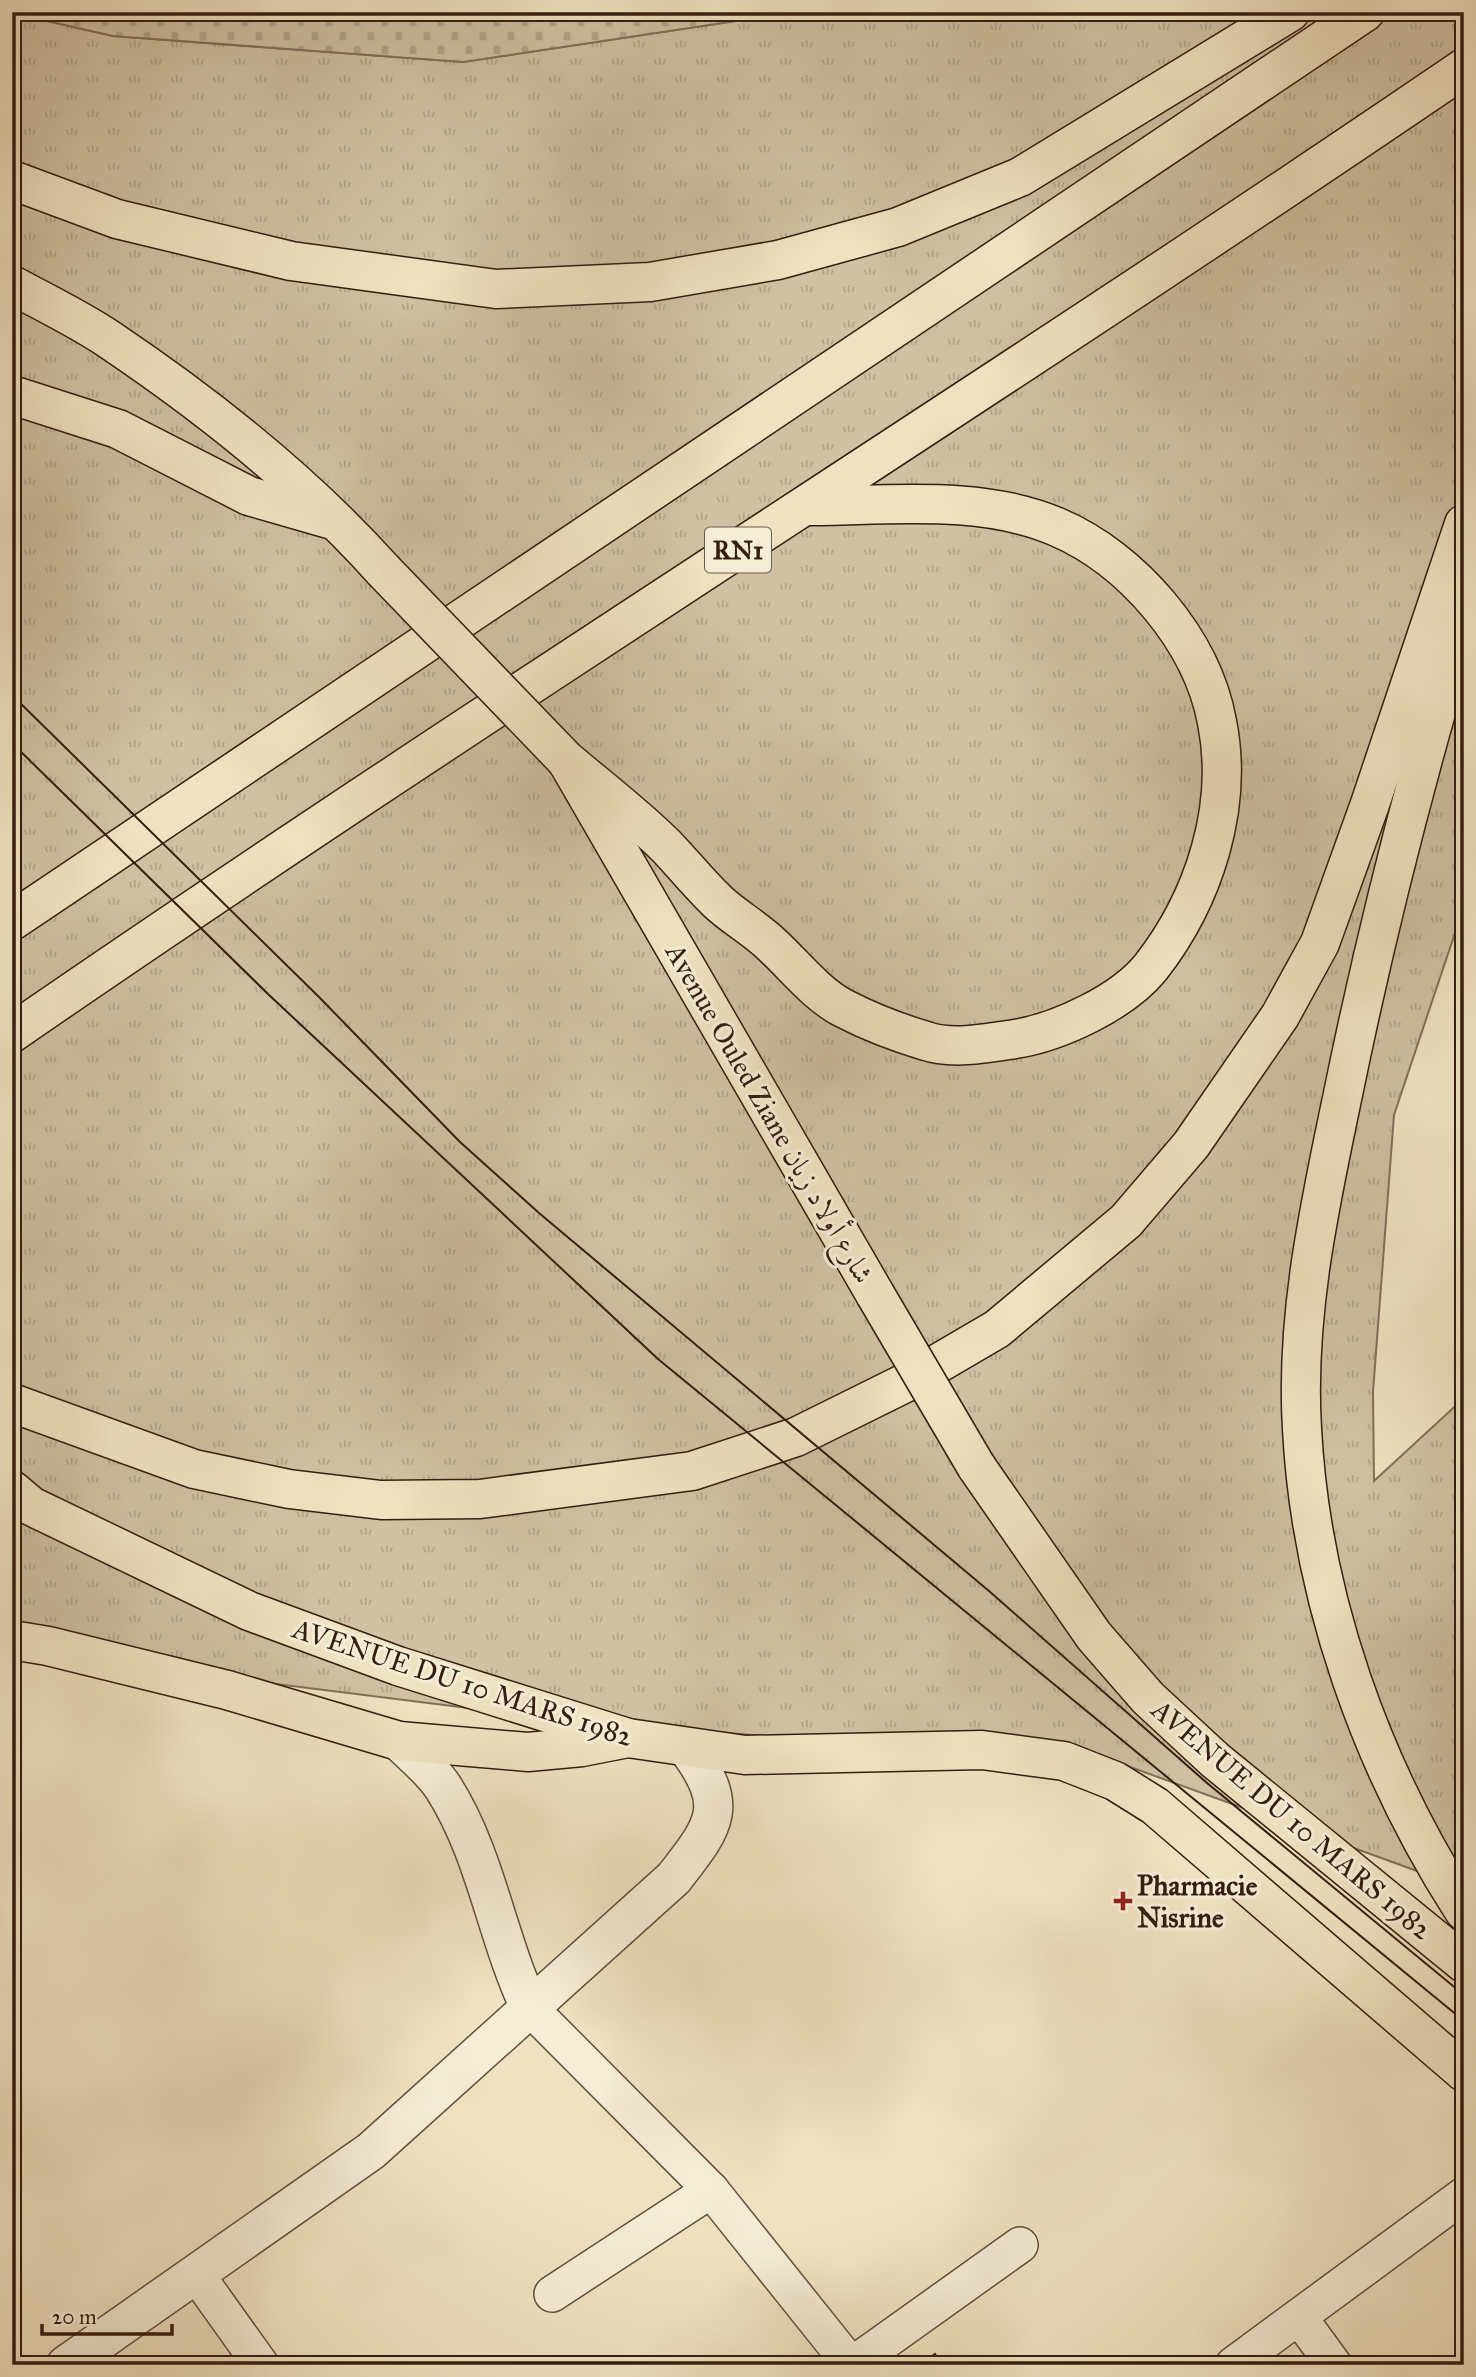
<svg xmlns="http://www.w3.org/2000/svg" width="1476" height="2377" viewBox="0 0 1476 2377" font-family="'IM FELL Great Primer',Amiri,serif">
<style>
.grass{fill:url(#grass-tufts);stroke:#826f5a;stroke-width:2}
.cemetery{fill:url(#cemetery-stones);stroke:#826f5a;stroke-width:2}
.building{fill:url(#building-back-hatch);stroke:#341d11;stroke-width:2}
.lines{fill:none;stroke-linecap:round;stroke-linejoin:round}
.minor-casing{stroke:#634e3d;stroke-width:38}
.tertiary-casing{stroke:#634e3d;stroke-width:41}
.primary-casing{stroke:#341d11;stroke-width:41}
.trunk-casing{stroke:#341d11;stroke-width:41}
.minor{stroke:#f5ecd6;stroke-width:35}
.tertiary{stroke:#f5ecd6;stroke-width:38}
.primary{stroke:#efe2c0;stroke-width:38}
.trunk{stroke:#efe2c0;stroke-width:38}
.tram{stroke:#341d11;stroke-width:2}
.primary-bridge-casing{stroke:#341d11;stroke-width:41;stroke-linecap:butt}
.trunk-bridge-casing{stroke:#341d11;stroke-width:41;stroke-linecap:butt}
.primary-bridge{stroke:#efe2c0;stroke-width:38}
.trunk-bridge{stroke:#efe2c0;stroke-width:38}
.poi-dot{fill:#8f2418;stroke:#f5ecd6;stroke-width:2.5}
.labels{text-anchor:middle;stroke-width:6;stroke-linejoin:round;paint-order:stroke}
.shield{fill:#f5ecd6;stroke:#6e5b4c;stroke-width:2}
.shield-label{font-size:26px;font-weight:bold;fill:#341d11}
.street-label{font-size:28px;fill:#341d11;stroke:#f5ecd6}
.poi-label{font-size:28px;font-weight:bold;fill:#341d11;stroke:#f5ecd6;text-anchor:start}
</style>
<defs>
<pattern id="grass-tufts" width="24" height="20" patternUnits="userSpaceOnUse" patternTransform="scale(1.75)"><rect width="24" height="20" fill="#cfc1a2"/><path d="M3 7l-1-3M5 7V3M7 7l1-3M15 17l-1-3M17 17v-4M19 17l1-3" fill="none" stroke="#b2a58a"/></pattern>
<pattern id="cemetery-stones" width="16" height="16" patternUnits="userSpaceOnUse" patternTransform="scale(1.75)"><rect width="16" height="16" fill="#cfc1a2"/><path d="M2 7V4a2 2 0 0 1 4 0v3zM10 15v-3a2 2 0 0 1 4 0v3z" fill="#b2a58a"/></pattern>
<pattern id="building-back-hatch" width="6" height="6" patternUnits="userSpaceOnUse" patternTransform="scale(1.75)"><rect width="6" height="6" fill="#95836c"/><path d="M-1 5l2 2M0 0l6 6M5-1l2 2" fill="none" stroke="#7a6b57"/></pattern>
</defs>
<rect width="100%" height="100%" fill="#efe2c0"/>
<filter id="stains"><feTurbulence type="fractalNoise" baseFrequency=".00286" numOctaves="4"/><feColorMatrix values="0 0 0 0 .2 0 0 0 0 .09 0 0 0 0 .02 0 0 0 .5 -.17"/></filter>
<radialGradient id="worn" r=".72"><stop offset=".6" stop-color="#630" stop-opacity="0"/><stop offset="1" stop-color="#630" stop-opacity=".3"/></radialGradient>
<polygon class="grass" points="795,12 1464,12 1464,906 1394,1115 1373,1392 1374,1481 1464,1398 1464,1888 1075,1747 976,1731 769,1736 588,1723 236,1679 12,1631 12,13 113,36 463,62"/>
<polygon class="cemetery" points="795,12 463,62 113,36 12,13"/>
<polygon class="building" points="935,2354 942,2365 920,2365"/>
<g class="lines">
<defs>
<g id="minor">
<polyline points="530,2008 711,2190 851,2365"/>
<polyline points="196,2274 261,2365"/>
<polyline points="552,2294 711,2190"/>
<polyline points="1299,2317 1334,2365"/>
<polyline points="852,2365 1020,2245"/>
<polyline points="1233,2365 1464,2195"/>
</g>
<g id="tertiary">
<path d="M399 1741C413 1755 432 1770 443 1787 486 1854 496 1936 530 2008"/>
<path d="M66 2365 371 2151 674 1878C715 1825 731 1807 687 1748"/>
</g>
<g id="primary">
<polyline points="568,763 875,1294"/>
<polyline points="976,1466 1094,1636 1148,1698 1215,1760 1464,1963"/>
<polyline points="12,1490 31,1506 249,1611 398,1666 628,1738 745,1755 982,1750 1064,1761 1115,1781 1155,1806 1464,2072"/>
</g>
<g id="trunk">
<polyline points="12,180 117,219 291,261 496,289 650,282 778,260 898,227 1020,177 1290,12"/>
<path d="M12 285C45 303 79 319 110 340 208 406 304 482 383 570"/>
<polyline points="12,395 118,429 249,496 329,519"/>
<path d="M1464 615C1417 773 1376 932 1343 1094 1320 1204 1295 1316 1302 1429 1311 1599 1372 1768 1464 1911"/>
<path d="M565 759C599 788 636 816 667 847 684 865 700 885 718 902 734 917 754 928 771 944 793 964 816 994 843 1008 868 1021 899 1033 926 1041 952 1050 989 1043 1015 1039 1059 1032 1123 1002 1151 967 1204 899 1234 807 1217 722 1202 640 1132 559 1057 527 981 494 887 506 806 506"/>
<polyline points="12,921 1365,12"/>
<path d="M12 1033C491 703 984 395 1464 68"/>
<polyline points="12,1403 194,1469 289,1489 381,1500 480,1499 692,1471 796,1437 903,1384 997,1329 1126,1221 1191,1145 1280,1016 1320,943 1370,804 1464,524"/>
<polyline points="12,1640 48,1646 227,1690 399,1741 528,1752 582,1747 628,1738"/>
</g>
</defs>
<use href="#minor" class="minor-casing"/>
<use href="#tertiary" class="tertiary-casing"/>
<use href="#primary" class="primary-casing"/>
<use href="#trunk" class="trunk-casing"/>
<use href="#minor" class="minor"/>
<use href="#tertiary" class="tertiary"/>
<use href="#primary" class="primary"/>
<use href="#trunk" class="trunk"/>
<g class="tram">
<polyline points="12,695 320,998 460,1142 539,1213 989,1591 1207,1783 1464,1995"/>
<polyline points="12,743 268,994 658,1359 1464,2021"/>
</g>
<defs>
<polyline id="primary-bridge" points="875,1294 976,1466"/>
<polyline id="trunk-bridge" points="383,570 565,759"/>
</defs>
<use href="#primary-bridge" class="primary-bridge-casing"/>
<use href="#trunk-bridge" class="trunk-bridge-casing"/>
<use href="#primary-bridge" class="primary-bridge"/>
<use href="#trunk-bridge" class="trunk-bridge"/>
</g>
<path class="poi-dot" d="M1119.5 1890.5h7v7h7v7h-7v7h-7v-7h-7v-7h7z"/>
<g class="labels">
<rect class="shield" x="705" y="527.5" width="66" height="45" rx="5"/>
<g class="shield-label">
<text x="738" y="559">RN1</text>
</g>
<g class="street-label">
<text transform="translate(770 1113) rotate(60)" y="10">Avenue Ouled Ziane شارع أولاد زيان</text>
<text transform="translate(463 1682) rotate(18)" y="10">AVENUE DU 10 MARS 1982</text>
<text transform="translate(1292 1819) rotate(40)" y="10">AVENUE DU 10 MARS 1982</text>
</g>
<g class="poi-label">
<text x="1137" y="1895">Pharmacie<tspan x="1137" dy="32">Nisrine</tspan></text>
</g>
</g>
<rect width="1476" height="2377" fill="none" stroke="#efe2c0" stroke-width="42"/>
<rect x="14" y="14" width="1448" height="2349" fill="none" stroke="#341d11" stroke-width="3.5"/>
<rect x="21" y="21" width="1434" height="2335" fill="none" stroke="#341d11" stroke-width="2"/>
<path d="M42 2324v10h130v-10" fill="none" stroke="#341d11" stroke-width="3.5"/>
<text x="52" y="2324" font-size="21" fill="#341d11" stroke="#f5ecd6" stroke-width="5" paint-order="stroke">20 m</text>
<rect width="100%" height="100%" filter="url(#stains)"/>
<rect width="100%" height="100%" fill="url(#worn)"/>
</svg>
